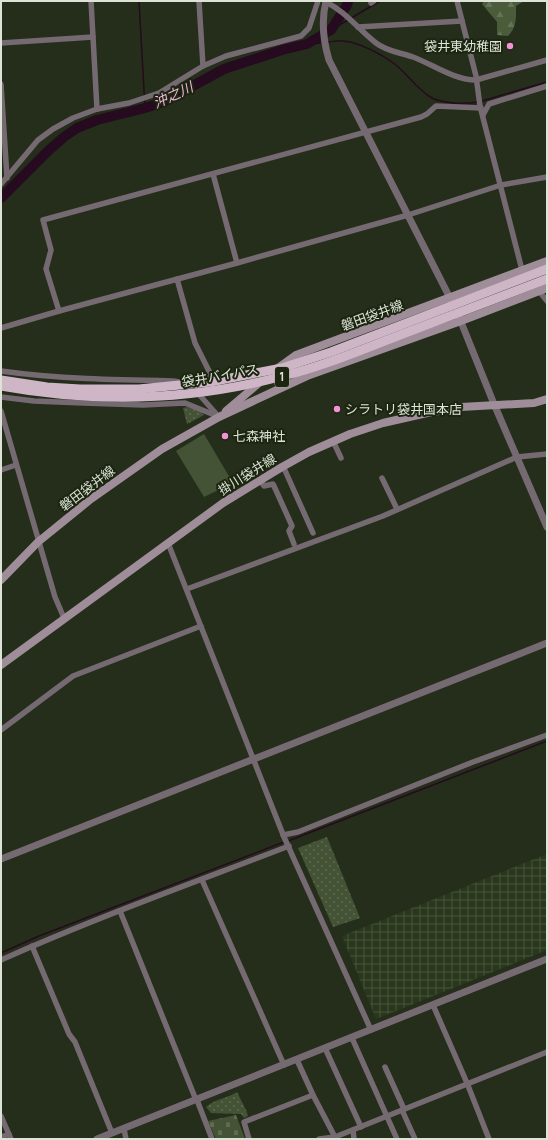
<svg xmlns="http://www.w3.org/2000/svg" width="548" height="1140" viewBox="0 0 548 1140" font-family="Manrope,'Noto Sans JP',sans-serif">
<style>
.industrial{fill:url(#industrial-grid)}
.grass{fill:url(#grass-dots)}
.forest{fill:url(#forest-firs)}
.cemetery{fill:url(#cemetery-stones)}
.pitch{fill:#445335}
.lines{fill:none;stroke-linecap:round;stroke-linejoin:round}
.stream{stroke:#260a1f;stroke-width:1.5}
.river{stroke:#260a1f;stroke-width:10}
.minor{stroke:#756a71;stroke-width:5.5}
.tertiary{stroke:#756a71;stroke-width:7}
.secondary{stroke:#9f8e99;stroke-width:8}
.trunk-bridge{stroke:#ceb6c6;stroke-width:9}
.poi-dot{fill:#f391d5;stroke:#1b2510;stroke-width:1.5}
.labels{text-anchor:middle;stroke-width:4;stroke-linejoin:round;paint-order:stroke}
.shield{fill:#1b2510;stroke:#a3ab9b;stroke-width:1}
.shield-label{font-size:12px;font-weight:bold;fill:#dde4d7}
.poi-label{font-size:13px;fill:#dde4d7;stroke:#1b2510;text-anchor:start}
.street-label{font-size:13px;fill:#dde4d7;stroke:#1b2510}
.water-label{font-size:14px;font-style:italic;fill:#f0b4dc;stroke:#1b2510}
</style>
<defs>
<pattern id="industrial-grid" width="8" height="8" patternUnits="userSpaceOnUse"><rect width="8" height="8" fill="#29371c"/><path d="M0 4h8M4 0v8" fill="none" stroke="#48543c"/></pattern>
<pattern id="grass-dots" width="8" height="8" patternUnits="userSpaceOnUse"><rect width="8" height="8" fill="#445335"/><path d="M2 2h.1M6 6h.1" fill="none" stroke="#5f6c52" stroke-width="1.8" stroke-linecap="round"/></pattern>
<pattern id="forest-firs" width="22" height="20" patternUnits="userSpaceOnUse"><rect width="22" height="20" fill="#4b5c3b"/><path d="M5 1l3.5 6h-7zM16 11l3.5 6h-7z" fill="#647357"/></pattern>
<pattern id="cemetery-stones" width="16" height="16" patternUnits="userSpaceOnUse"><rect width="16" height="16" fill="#445335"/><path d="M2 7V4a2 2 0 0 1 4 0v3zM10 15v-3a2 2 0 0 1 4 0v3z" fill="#5f6c52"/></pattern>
</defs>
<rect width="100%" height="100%" fill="#242e1a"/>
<polygon class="industrial" points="547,854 547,950 376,1019 342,936"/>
<g class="grass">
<polygon points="187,407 201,411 204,415 187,424 183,408"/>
<polygon points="327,837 360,918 333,927 298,848"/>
<path d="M237 1092 246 1110 248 1116 244 1118 241 1114 211 1113 206 1107C217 1098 226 1099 237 1092Z"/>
</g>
<path class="forest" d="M484 1H524L516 6C516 17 517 27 508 36L497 35V22L482 4Z"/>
<polygon class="cemetery" points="236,1115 245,1139 216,1139 208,1121"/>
<polygon class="pitch" points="204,434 233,483 204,497 176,451"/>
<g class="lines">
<g class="stream">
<polyline points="139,1 145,108"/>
<polyline points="331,30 380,1"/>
<path d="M327 42C332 42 338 40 343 41 359 42 383 55 396 65 408 75 418 90 432 98 444 104 466 104 478 102"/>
<polyline points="307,44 322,43"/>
<polyline points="482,101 547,82"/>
<polyline points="288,841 547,741"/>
<polyline points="1,953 39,936 284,842"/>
</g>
<polyline class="river" points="1,198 48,151 64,137 77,128 97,120 145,108 163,102 224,69 282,50 307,44 331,30 347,5 348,1"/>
<g class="minor">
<polyline points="91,1 97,109"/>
<polyline points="199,1 203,66"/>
<polyline points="457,1 476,76 480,106 522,270"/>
<path d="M326 2C346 12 358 29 376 43 388 52 399 52 413 57 434 65 454 80 476 80L547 60"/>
<polyline points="371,3 374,1"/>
<polyline points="358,27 462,21"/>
<polyline points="1,43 93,37"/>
<polyline points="1,84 7,178"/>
<polyline points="483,115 489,104 547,86"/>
<polyline points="213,174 237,263"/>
<polyline points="1,184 38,140 53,129 73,118 97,109 129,103 159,93 203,66 226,56 301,36 309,28 318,1"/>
<polyline points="177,279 195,343 212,377 197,379 191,381"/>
<polyline points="539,291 547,301"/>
<polyline points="59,311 46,269 51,250 43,220 421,117 427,114 436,106 481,108"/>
<polyline points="1,328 59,311 237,263 408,215 501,185 547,177"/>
<path d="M1 371C58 379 116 380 173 381L180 382"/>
<polyline points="196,391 219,417"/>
<polyline points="1,397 34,401 83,403 143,405 185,403 217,416"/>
<polyline points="1,411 55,597 64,618"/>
<polyline points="333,441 341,458"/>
<polyline points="283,466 313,533"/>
<polyline points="1,470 16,465"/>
<polyline points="382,478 397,509"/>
<polyline points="260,480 264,486 273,484 274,486 292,526 289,531 294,544"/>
<polyline points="168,543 284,837 371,1030"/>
<polyline points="187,589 383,516 517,457 547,454"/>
<polyline points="1,730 73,676 201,626"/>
<polyline points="283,835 298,832 473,762 547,735"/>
<polyline points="202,880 284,1065"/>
<polyline points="120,911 196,1100"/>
<polyline points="32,946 69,1034 75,1042 112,1133"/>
<path d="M1 960C95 918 193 883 289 846"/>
<polyline points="433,1005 467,1083 489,1139"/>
<polyline points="352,1038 397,1139"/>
<polyline points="325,1048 361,1127"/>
<polyline points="297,1060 313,1095 336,1139"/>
<polyline points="385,1067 404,1109"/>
<polyline points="197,1100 212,1139"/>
<polyline points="402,1110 415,1139"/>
<polyline points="1,1116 11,1139"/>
<polyline points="124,1129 126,1139"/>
<polyline points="353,1130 354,1139"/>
<polyline points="1,1137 9,1134"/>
<polyline points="249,1139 244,1122 313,1095"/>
<polyline points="319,1139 335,1137 547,1052"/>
</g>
<g class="tertiary">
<path d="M326 1C321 21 323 40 329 60L452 302"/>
<polyline points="459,317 494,404 547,527"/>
<polyline points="1,859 547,643"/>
<polyline points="97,1139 547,959"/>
</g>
<g class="secondary">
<polyline points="278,368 296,355 547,261"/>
<polyline points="226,411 260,382"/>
<polyline points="1,580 38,542 91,499 162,449 219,417 307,376 461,321 547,288"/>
<polyline points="1,665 223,503 282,467 309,452 350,434 383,423 427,413 461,407 534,403 547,399"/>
</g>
<g class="trunk-bridge">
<polyline points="1,380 47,387 80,389 139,389 210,382 282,368 331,352 547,269"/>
<path d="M1 386C95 403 191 401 283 376 323 366 361 350 400 335 449 316 498 298 547 279"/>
</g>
</g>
<g class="poi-dot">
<circle cx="510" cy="46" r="4"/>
<circle cx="337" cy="409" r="4"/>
<circle cx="225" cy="436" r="4"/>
</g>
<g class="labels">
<rect class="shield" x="275" y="367" width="14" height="20" rx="3"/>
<g class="shield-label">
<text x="282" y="381">1</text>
</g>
<g class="poi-label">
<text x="502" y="51" text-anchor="end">袋井東幼稚園</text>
<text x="345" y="414">シラトリ袋井国本店</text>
<text x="233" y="441">七森神社</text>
</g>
<g class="street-label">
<text transform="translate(372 315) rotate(-20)" y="5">磐田袋井線</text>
<text transform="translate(220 375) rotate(-10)" y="5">袋井バイパス</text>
<text transform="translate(247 474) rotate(-32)" y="5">掛川袋井線</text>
<text transform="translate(87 488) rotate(-37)" y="5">磐田袋井線</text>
</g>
<g class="water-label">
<text transform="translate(173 95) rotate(-25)" y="5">沖之川</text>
</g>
</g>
<rect width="548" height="1140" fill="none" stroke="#dde4d7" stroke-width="4"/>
</svg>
